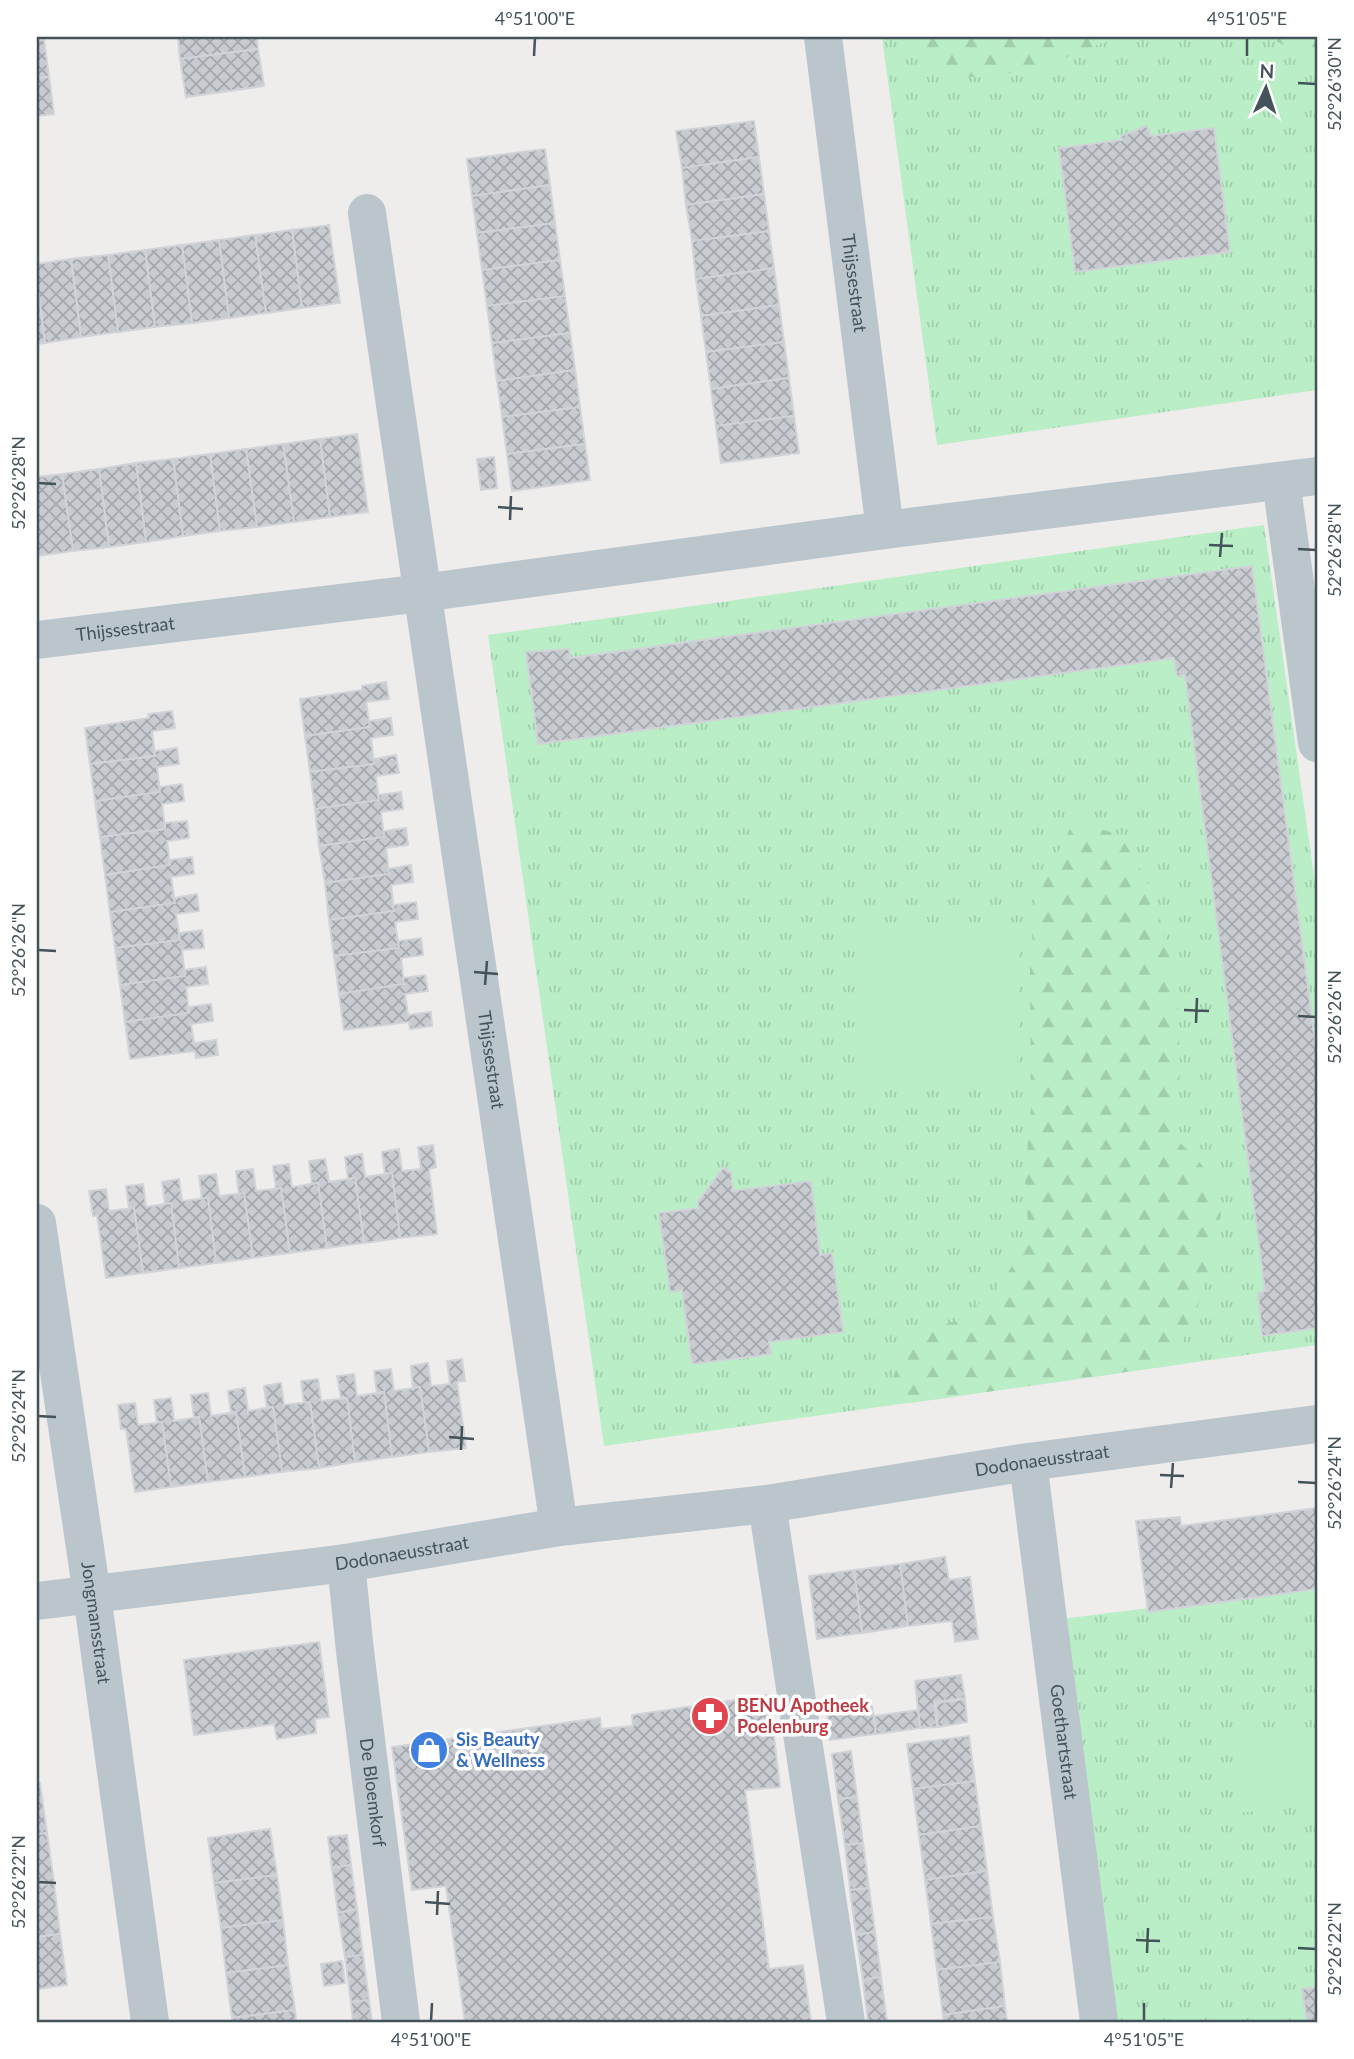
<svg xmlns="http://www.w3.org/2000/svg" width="1354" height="2059" viewBox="0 0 1354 2059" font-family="Lato,sans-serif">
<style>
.grass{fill:url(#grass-tufts)}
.forest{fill:url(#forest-firs)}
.green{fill:#b9eec6}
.building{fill:url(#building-cross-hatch);stroke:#d0d3d8;stroke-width:2}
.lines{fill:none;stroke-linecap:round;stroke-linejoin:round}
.street{stroke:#bac6cc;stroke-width:38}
.ticks{fill:none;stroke:#445259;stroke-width:2.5}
.labels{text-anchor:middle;stroke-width:7;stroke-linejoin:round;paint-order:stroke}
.street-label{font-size:18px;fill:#445259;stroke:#fff}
.health-label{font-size:18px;font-weight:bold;fill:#be3a42;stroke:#fff;text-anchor:start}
.shop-label{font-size:18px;font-weight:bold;fill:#366cbe;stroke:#fff;text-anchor:start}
.neatline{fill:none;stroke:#445259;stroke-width:2.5}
.ticks-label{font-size:18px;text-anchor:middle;fill:#445259}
</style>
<defs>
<pattern id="grass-tufts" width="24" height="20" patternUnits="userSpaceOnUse" patternTransform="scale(1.75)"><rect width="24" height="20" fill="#b9eec6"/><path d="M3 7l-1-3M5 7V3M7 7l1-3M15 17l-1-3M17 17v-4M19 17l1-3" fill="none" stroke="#a0ceac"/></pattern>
<pattern id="forest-firs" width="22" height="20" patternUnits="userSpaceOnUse" patternTransform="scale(1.75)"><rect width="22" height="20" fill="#b9eec6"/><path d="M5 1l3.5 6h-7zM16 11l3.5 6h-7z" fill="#a0ceac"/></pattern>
<pattern id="building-cross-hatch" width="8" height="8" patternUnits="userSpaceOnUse" patternTransform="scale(1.75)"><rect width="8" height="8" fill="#c8ccd1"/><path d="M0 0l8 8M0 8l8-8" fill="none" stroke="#a4a8ad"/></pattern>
</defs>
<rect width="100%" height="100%" fill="#efecec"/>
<g class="grass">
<polygon points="882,37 1317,37 1317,390 937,445"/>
<polygon points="1264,525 1317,897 1317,1345 604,1446 488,635"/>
<polygon points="1317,1587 1317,2022 1110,2022 1053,1620"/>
</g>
<g class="forest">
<path d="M918 37H1116C1070 56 1018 79 967 77 953 76 938 69 924 66Z"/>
<polygon points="1268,37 1317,37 1317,62"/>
<polygon points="1074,821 1120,835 1147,881 1163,928 1178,994 1180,1073 1174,1137 1196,1158 1214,1180 1221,1214 1205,1284 1193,1322 1168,1366 911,1403 893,1378 908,1334 963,1319 1001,1283 1029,1240 1025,1179 1031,1107 1030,964 1037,893"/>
</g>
<g class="green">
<polygon points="860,929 1019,931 1017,1088 858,1086"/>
<polygon points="1317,1728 1317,1803 1240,1813 1231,1739"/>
</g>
<g class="building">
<polygon points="178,37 257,37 258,49 180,59"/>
<polygon points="44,40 49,77 37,78 37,41"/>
<polygon points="258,49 264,86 186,97 180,59"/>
<polygon points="49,77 54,114 37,116 37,78"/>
<polygon points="754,121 759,157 682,168 676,131"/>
<polygon points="1147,126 1151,136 1214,128 1230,252 1075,272 1059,148 1122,140 1121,136"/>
<polygon points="545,149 550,185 472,196 467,159"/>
<polygon points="759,157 764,194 686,205 682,168"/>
<polygon points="550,185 555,223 477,233 472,196"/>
<polygon points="764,194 769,231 692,241 686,205"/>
<polygon points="555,223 560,260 482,270 477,233"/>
<polygon points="329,225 340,303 302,308 292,230"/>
<polygon points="292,230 302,308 266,313 255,235"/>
<polygon points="769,231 774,268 696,279 692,241"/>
<polygon points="255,235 266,313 229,318 219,240"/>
<polygon points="219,240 229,318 192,323 182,245"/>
<polygon points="182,245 192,323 155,327 145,250"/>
<polygon points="145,250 155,327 118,332 108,255"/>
<polygon points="108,255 118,332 81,337 71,259"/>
<polygon points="71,259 81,337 45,343 37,283 37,264"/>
<polygon points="560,260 565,296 487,306 482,270"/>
<polygon points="774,268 779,305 701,316 696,279"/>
<polygon points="37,283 45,343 37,344"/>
<polygon points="565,296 570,333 492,343 487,306"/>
<polygon points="779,305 784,342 706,352 701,316"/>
<polygon points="570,333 575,370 497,381 492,343"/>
<polygon points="784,342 789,378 711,389 706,352"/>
<polygon points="575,370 580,407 502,417 497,381"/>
<polygon points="789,378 794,416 716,426 711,389"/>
<polygon points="580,407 585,444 507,454 502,417"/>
<polygon points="794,416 799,453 721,463 716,426"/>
<polygon points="357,434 368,512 330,517 320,439"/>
<polygon points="320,439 330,517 294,522 283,444"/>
<polygon points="283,444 294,522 257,527 246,449"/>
<polygon points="585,444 590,480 512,491 507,454"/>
<polygon points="246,449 257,527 220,531 210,454"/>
<polygon points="210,454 220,531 183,536 173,459"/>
<polygon points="494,457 497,488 481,490 477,459"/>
<polygon points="173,459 183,536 146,542 136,463"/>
<polygon points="136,463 146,542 109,547 99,469"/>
<polygon points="99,469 109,547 73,551 62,474"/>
<polygon points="62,474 73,551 37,556 37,477"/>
<polygon points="1252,566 1317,1056 1317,1328 1262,1336 1258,1293 1265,1291 1185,675 1177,676 1174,658 538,744 526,652 569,649 570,658"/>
<polygon points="386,682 389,699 366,702 370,727 305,736 300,699 362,690 362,686"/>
<polygon points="172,711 175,728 152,731 155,756 90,764 85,728 149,718 148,714"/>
<polygon points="391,718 393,735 371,738 374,764 310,772 305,736 370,727 369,721"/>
<polygon points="177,748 179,764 157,767 160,792 95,801 90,764 155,756 155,751"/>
<polygon points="396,755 399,773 376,776 379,800 315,809 310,772 374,764 374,759"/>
<polygon points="182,784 184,801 162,804 165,829 100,837 95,801 160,792 159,787"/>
<polygon points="401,792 403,809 381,812 384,837 319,846 315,809 379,800 378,795"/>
<polygon points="187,821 189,838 167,841 170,865 105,875 100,837 165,829 165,823"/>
<polygon points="406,828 408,845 386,848 389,874 325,883 319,846 384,837 384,831"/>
<polygon points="192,857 194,874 171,877 175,903 110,912 105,875 170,865 169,860"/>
<polygon points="411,865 413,882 391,885 394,911 329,920 325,883 389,874 388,869"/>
<polygon points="197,894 199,911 176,914 180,940 115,948 110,912 175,903 174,898"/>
<polygon points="416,902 418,919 395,922 399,948 334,956 329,920 394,911 393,905"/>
<polygon points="202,930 204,948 182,950 185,976 120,985 115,948 180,940 179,933"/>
<polygon points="421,938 423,955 401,958 404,984 339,994 334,956 399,948 398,941"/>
<polygon points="206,967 208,984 186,987 189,1013 125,1022 120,985 185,976 184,970"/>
<polygon points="425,975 428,991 405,994 408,1015 431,1012 432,1026 410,1029 409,1022 344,1030 339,994 404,984 403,978"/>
<polygon points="211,1004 213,1021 191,1024 194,1043 216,1040 218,1055 196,1058 195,1051 130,1059 125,1022 189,1013 189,1007"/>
<polygon points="433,1145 436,1167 429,1169 437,1234 400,1238 392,1173 385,1174 382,1152 399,1149 402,1171 421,1169 418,1147"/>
<polygon points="362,1154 365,1177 392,1173 400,1238 364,1243 355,1178 348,1179 345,1157"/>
<polygon points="325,1159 329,1182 355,1178 364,1243 327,1248 318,1183 312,1184 309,1161"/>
<polygon points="289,1164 292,1187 318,1183 327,1248 290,1253 281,1188 276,1189 273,1166"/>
<polygon points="724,1167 731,1173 733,1191 811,1181 820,1255 832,1253 843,1332 769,1342 771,1354 692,1364 682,1290 670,1292 659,1213 698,1208 698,1201"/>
<polygon points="253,1169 256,1191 281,1188 290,1253 253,1258 244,1193 239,1194 236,1171"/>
<polygon points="216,1174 219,1196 244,1193 253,1258 216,1263 208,1198 202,1199 199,1176"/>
<polygon points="179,1179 182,1201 208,1198 216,1263 179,1268 171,1203 165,1203 162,1182"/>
<polygon points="143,1184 146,1207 171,1203 179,1268 143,1273 134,1208 129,1208 126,1186"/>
<polygon points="106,1189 109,1211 134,1208 143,1273 106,1278 97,1215 93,1216 89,1191"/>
<polygon points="462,1359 465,1381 457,1382 466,1448 429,1452 420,1387 413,1389 411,1366 428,1363 431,1386 450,1384 447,1361"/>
<polygon points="391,1369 394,1391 420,1387 429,1452 392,1457 384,1392 377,1393 374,1371"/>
<polygon points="354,1374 357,1396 384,1392 392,1457 355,1462 347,1398 341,1398 337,1376"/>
<polygon points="318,1379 321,1401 347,1398 355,1462 319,1468 310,1402 304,1403 301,1381"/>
<polygon points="281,1383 284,1405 310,1402 319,1468 282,1472 273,1407 267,1408 264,1386"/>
<polygon points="245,1388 248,1411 273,1407 282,1472 245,1477 236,1412 231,1413 228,1391"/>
<polygon points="208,1393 211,1416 236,1412 245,1477 208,1482 199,1417 194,1418 191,1395"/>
<polygon points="171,1398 174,1421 199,1417 208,1482 171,1487 162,1422 157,1423 154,1400"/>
<polygon points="135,1403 138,1425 162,1422 171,1487 135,1492 126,1429 121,1429 118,1405"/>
<polygon points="1317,1508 1317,1589 1148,1612 1136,1521 1180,1517 1181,1526"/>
<polygon points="945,1557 949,1580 970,1577 978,1639 955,1642 952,1621 908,1626 900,1564"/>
<polygon points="900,1564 908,1626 862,1633 854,1570"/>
<polygon points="854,1570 862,1633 817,1639 809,1576"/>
<polygon points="319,1642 329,1717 315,1719 316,1733 277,1739 274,1724 194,1735 184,1660"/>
<polygon points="961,1675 965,1698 934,1702 937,1727 920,1728 915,1681"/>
<polygon points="769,1695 780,1787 745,1790 769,1969 803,1965 811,2022 465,2022 446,1886 412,1890 392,1747 600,1718 601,1729 633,1726 632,1715"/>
<polygon points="965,1699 967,1722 938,1727 936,1703"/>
<polygon points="872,1706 876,1734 830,1740 827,1712"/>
<polygon points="918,1710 920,1728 876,1734 874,1716"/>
<polygon points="969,1736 975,1781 913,1789 907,1744"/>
<polygon points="851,1751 857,1797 838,1799 832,1754"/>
<polygon points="975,1781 981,1826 919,1835 913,1789"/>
<polygon points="37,1783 40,1783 47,1833 37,1834"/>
<polygon points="857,1797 863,1843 845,1845 838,1799"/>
<polygon points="981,1826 987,1871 925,1880 919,1835"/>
<polygon points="270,1829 277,1875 214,1883 208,1838"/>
<polygon points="47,1833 54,1883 37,1886 37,1834"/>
<polygon points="347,1835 351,1865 332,1868 328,1837"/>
<polygon points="863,1843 869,1888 850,1890 845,1845"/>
<polygon points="351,1865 357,1909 338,1913 332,1868"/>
<polygon points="987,1871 993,1917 931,1924 925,1880"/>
<polygon points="277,1875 283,1920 221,1928 214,1883"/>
<polygon points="54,1883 60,1934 37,1937 37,1886"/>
<polygon points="869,1888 875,1932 856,1935 850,1890"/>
<polygon points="357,1909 363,1955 345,1957 338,1913"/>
<polygon points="993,1917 1000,1962 937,1970 931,1924"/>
<polygon points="283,1920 288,1965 226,1973 221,1928"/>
<polygon points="875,1932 881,1977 863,1980 856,1935"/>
<polygon points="60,1934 67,1985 37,1989 37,1937"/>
<polygon points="363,1955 369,2000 351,2002 345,1957"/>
<polygon points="342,1961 345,1983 324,1986 321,1964"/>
<polygon points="1000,1962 1005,2006 943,2015 937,1970"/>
<polygon points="288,1965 295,2010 232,2018 226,1973"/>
<polygon points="881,1977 887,2022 868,2022 863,1980"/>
<polygon points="1317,1987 1317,2022 1307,2022 1302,1989"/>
<polygon points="369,2000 372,2022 353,2022 351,2002"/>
<polygon points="1005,2006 1007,2022 944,2022 943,2015"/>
<polygon points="295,2010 296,2022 233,2022 232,2018"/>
</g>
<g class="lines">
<g class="street">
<path id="s1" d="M823 37 885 530"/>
<path id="s2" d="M367 213 559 1527"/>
<polyline points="1281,481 1317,743"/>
<path id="s3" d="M37 640 422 593 885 530 1317 476"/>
<path id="s4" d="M37 1223 92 1595 150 2022"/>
<path id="s5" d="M1028 1462 1099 2022"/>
<polyline points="767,1504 846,2022"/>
<path id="s6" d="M346 1563 355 1651 401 2022"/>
<path id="s7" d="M37 1601 346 1563 559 1527 767 1504 1028 1462 1317 1424"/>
</g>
</g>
<path class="ticks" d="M534 56 535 38M1247 56V38M1298 83 1316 84M38 483 56 484M498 507 523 509M510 520 511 496M1209 545 1233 546M1298 549 1316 550M1220 557 1222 533M38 950 56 951M474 972 498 974M485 985 487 961M1184 1010 1209 1011M1298 1016 1316 1017M1196 1023 1197 998M38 1416 56 1417M449 1437 474 1439M461 1450 462 1426M1160 1475 1184 1476M1298 1482 1316 1483M1171 1488 1173 1463M38 1882 56 1883M425 1902 450 1904M437 1915 438 1891M1136 1940 1160 1941M1298 1948 1316 1949M1147 1953 1148 1928M431 2021 432 2003M1144 2021V2003"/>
<defs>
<symbol id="pharmacy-disc" viewBox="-11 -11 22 22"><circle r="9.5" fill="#e0444e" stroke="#fff"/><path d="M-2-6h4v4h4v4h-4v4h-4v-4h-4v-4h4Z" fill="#fff"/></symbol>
<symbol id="shop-disc" viewBox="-11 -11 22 22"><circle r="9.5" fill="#3f7fe0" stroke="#fff"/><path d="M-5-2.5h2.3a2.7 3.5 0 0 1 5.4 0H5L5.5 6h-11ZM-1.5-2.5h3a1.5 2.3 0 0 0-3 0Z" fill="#fff"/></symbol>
</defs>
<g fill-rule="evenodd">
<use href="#pharmacy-disc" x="688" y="1694" width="44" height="44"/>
<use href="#shop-disc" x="407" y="1728" width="44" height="44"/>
</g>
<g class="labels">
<g class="street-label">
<text dy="6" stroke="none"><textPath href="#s1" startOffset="248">Thijssestraat</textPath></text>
<text dy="6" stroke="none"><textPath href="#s3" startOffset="89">Thijssestraat</textPath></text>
<text dy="6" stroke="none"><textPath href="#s2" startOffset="856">Thijssestraat</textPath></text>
<text dy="6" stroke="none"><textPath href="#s7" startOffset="1015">Dodonaeusstraat</textPath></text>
<text dy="6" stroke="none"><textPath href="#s7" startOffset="368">Dodonaeusstraat</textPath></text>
<text dy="6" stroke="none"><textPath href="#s4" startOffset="404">Jongmansstraat</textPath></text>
<text dy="6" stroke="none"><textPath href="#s5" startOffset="282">Goethartstraat</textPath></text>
<text dy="6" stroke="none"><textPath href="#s6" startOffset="231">De Bloemkorf</textPath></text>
</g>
<g class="health-label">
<text x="737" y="1712">BENU Apotheek<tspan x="737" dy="21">Poelenburg</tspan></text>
</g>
<g class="shop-label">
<text x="456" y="1746">Sis Beauty<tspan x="456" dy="21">&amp; Wellness</tspan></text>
</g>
</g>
<rect width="1354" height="2059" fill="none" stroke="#ffffff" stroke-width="77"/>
<g transform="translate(1266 88) rotate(3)" stroke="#ffffff" stroke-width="5" paint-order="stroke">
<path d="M0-5L12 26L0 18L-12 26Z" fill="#445259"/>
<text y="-10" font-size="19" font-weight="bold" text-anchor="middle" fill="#445259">N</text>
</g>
<rect x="38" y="38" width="1278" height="1983" class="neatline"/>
<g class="ticks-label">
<text x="535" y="25">4°51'00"E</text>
<text x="1247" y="25">4°51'05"E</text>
<text transform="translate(1335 84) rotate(-90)" y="6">52°26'30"N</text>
<text transform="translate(19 483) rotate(-90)" y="6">52°26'28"N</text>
<text transform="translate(1335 550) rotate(-90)" y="6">52°26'28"N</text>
<text transform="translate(19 950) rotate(-90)" y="6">52°26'26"N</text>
<text transform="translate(1335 1017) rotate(-90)" y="6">52°26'26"N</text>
<text transform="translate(19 1416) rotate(-90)" y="6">52°26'24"N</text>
<text transform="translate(1335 1483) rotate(-90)" y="6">52°26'24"N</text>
<text transform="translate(19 1882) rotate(-90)" y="6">52°26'22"N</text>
<text transform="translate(1335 1949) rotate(-90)" y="6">52°26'22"N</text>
<text x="431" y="2046">4°51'00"E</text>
<text x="1144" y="2046">4°51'05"E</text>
</g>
</svg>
